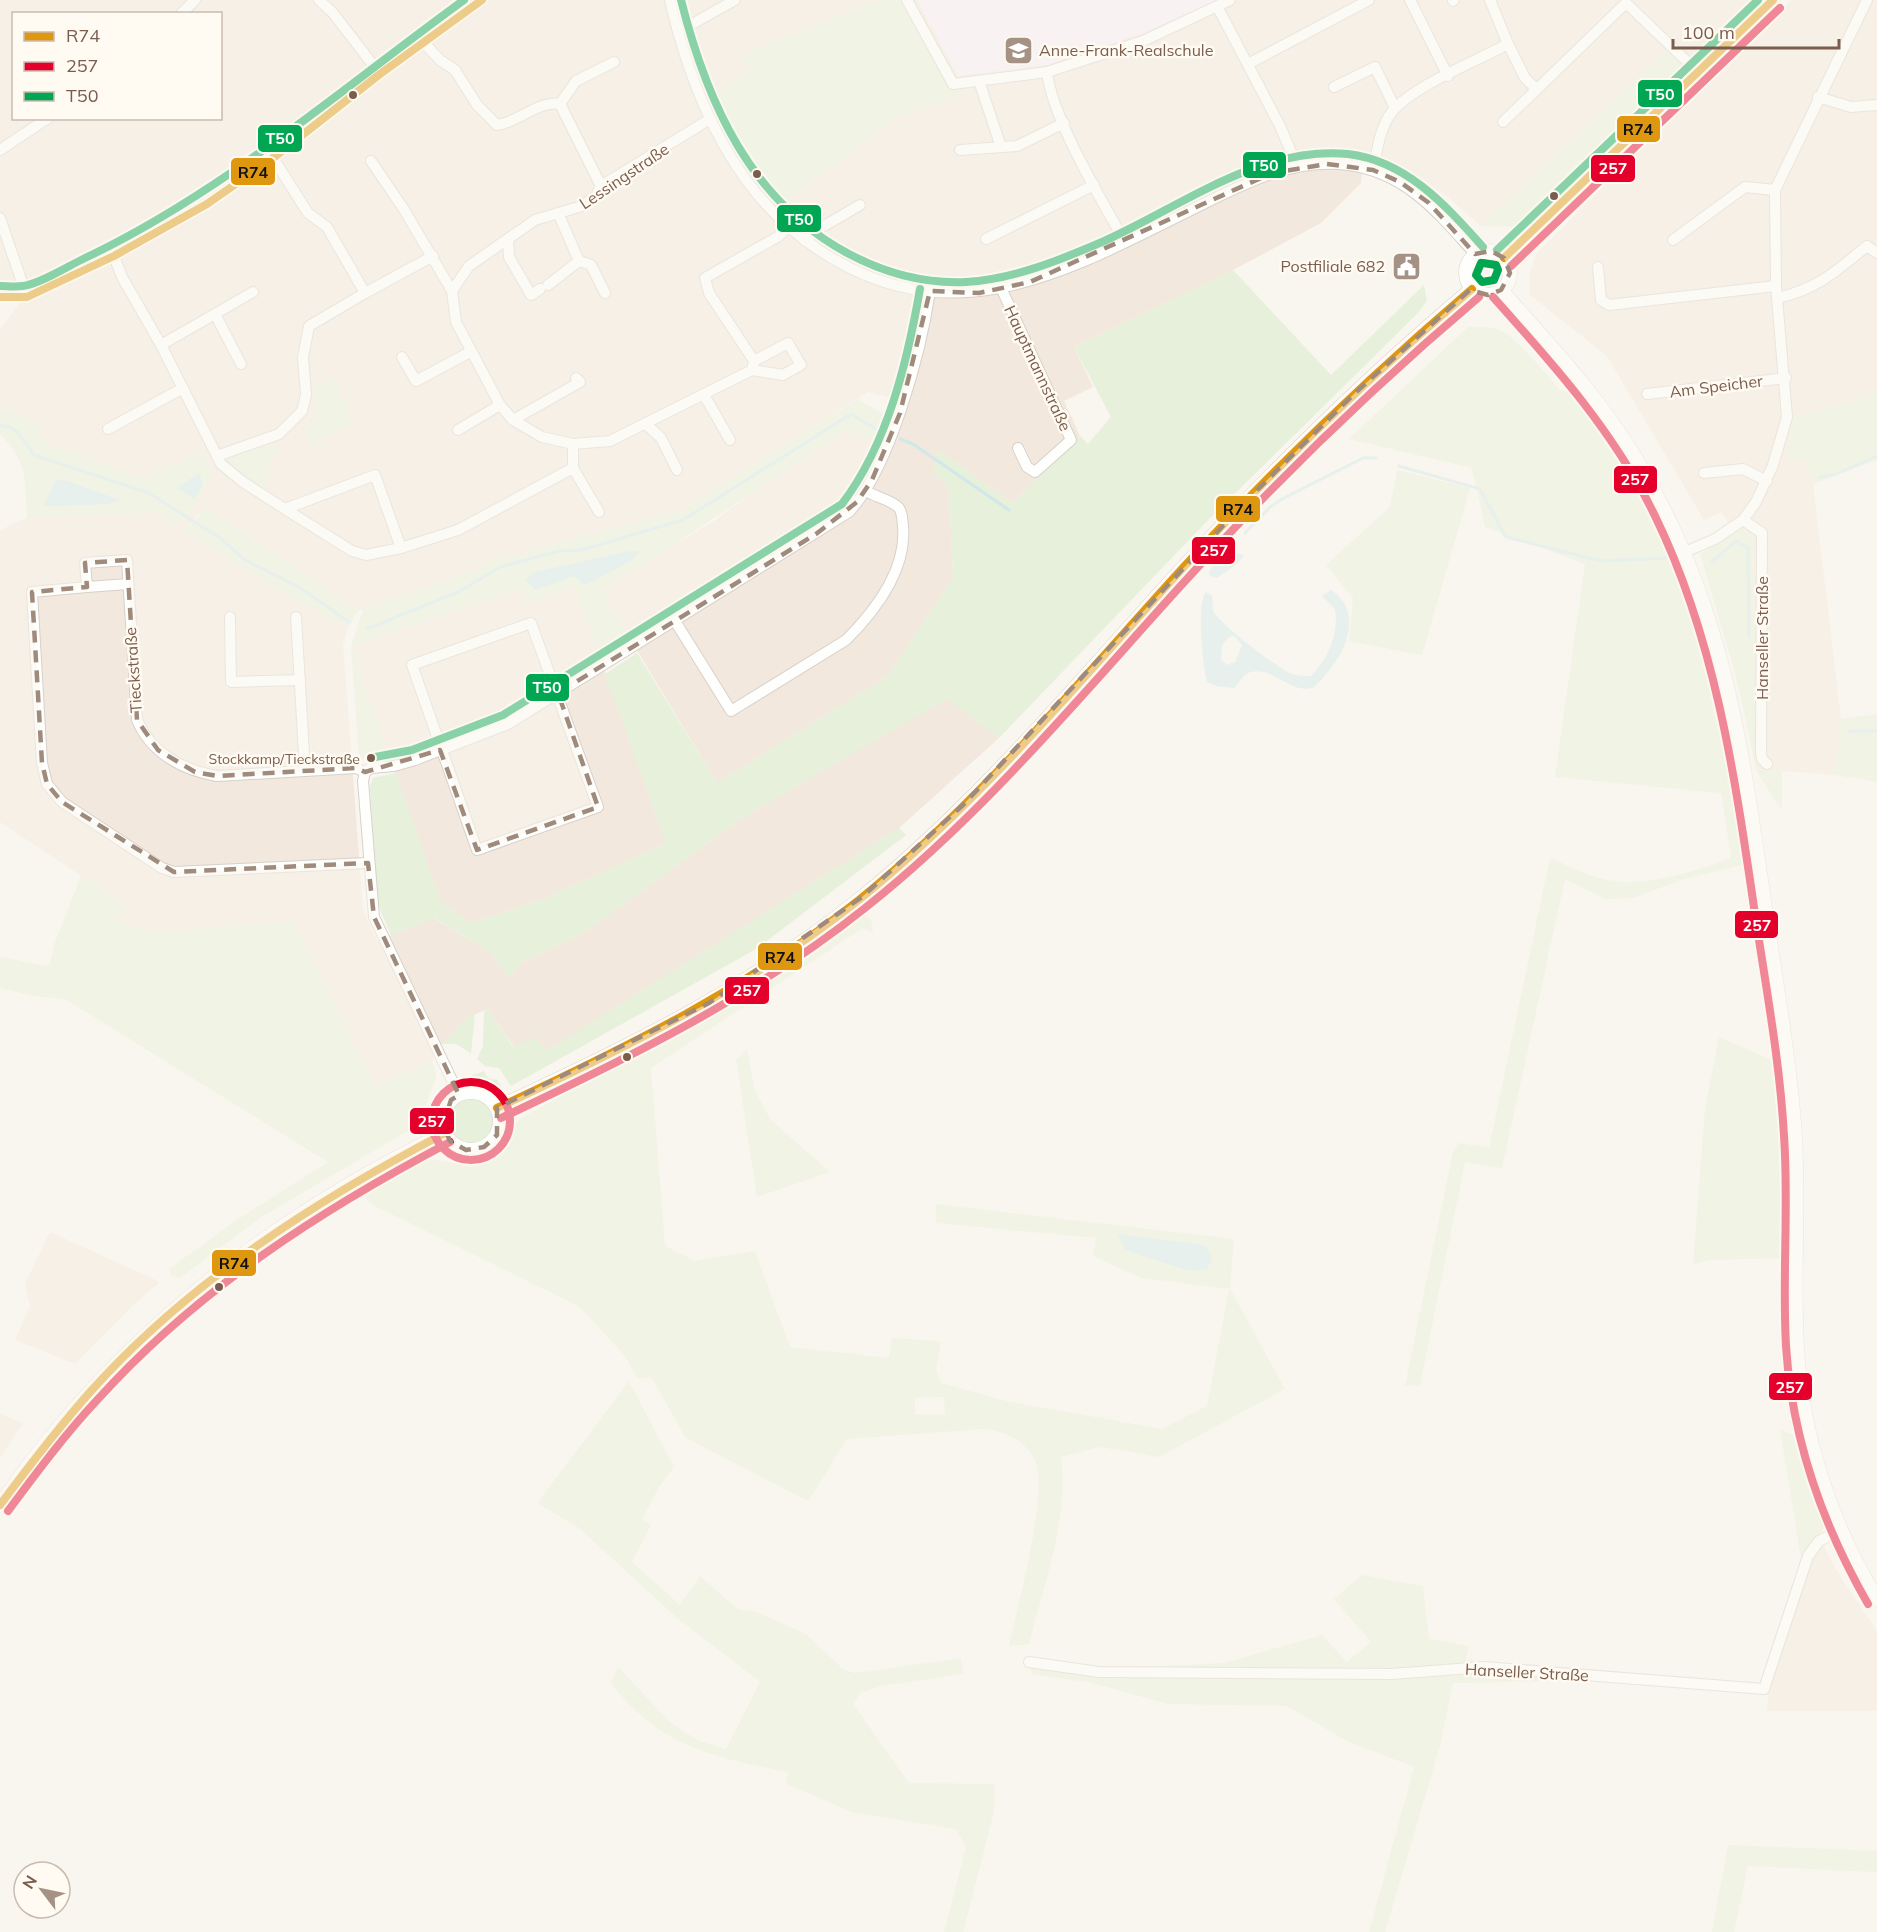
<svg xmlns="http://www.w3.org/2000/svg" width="1877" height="1932" viewBox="0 0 1877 1932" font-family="Mulish,sans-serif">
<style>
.residential{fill:#f2e8dd;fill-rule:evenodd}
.education{fill:#f6edf5}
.green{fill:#e6f0da;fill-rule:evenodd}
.water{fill:#d0e8ea;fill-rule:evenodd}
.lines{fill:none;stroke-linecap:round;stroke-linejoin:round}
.stream{stroke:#d0e8ea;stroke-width:3}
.minor-casing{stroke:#d7d1ca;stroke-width:12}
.secondary-casing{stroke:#d9d2cb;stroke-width:15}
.minor{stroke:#fefefd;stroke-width:10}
.secondary{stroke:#fefefd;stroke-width:14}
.bus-1-casing{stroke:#fffaf2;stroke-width:12}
.bus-2-casing{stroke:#fffaf2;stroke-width:12}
.bus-3-casing{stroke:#fffaf2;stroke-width:12}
.bus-1{stroke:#de970f;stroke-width:8}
.bus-2{stroke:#e4002b;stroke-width:8}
.bus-3{stroke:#00a651;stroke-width:8}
.marked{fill:none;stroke:#9f8a7c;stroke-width:4.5;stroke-dasharray:12 8;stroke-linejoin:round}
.bus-dot{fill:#7a5d4c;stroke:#fffaf2;stroke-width:2}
.labels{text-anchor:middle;stroke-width:5;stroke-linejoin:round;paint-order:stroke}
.bus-label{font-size:14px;fill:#7a5d4c;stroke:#fffaf2;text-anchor:end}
.poi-label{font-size:16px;fill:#7a5d4c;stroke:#fffaf2;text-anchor:start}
.street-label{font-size:16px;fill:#7a5d4c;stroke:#fffaf2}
.line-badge{stroke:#fffaf2;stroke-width:2}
.badge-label{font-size:16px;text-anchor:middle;font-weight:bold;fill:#fff}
.pale-badge-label{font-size:16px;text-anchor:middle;font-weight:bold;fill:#111}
</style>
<rect width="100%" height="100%" fill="#f9f5ef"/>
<g class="residential">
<path d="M0 0H1757L1688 68 1669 49 1481 226 1448 197 1414 175 1364 154 1361 183 1321 223 1233 270 1074 347 1093 387 1064 401 1080 436 1012 503 940 451 949 488 953 578 888 676 717 783 600 589 714 521 775 476 849 429 879 445 894 399 868 392 682 510 491 561 479 568 363 610H358L204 508 184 531 291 597 348 628 343 644 363 910 377 941 434 918 492 954 509 978 521 963 582 934 747 815 947 698 999 738 899 828 547 1051 514 1047 488 1009 468 1017 442 1044 432 1061 375 1088 293 921 152 933 117 921 125 905 0 822V530L27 518 154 512 176 526 189 511 211 470 201 451 145 479 38 441 43 426 0 407V330L30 289 0 282ZM14 14H220V118H14Z"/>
<polygon points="1791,0 1877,0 1877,394 1791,419 1787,457 1804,460 1813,484 1841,719 1835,775 1759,769 1753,538 1746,530 1735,533 1721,512 1704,520 1607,356 1530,295 1529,275 1536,254"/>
<polygon points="574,585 666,843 549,897 471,923 441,903 351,647 521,586 527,603"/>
<polygon points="50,1232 160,1282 130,1308 75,1364 15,1340 30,1306 25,1284"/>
<polygon points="0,1414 23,1423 0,1458"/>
<polygon points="1822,1543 1836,1570 1877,1631 1877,1711 1767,1711 1769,1683 1811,1556"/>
</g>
<polygon class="education" points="917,0 1218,0 1138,35 1046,65 958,76"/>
<g class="green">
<polygon points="882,0 903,0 948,83 973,76 977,88 892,120 781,205 744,156 711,94 749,73 743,54"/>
<polygon points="1669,49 1688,68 1564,186 1512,227 1481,226"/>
<polygon points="1233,270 1331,375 1424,285 1427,300 1417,314 1209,519 999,738 947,699 747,815 582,934 521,963 509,978 492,954 435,918 391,936 378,904 370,787 373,778 396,773 441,903 471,923 549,897 666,843 605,674 637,653 717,783 888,676 953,578 949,488 932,472 939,450 1012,503 1080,436 1088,444 1111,417 1074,347"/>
<path d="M1468 327C1479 327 1489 326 1500 330 1514 335 1549 377 1560 390L1570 392C1588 416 1608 440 1624 466 1680 557 1715 655 1731 760 1737 795 1738 830 1742 865L1684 879 1633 898 1605 899 1565 879 1502 1168 1465 1162 1420 1385 1405 1386 1453 1151 1459 1143 1489 1148 1550 858C1572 867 1597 881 1621 882 1656 884 1699 870 1731 858L1721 793 1555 777 1585 564 1485 527 1472 468 1349 439Z"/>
<path d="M335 378 353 424 309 444 306 430C318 417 320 405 314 388Z"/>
<polygon points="1877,394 1877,460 1813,484 1804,460 1787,457 1791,419"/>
<path d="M858 399 889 417 879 445 849 429C766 482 686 540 601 589L631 639 600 658 574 585 526 603 521 587 351 647 390 758 359 759 351 647 363 610 479 568 491 561 682 510Z"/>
<path d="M0 407 44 426 39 441 145 479 201 451 211 470C203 497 194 506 175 526L154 512 27 518C25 481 28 461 0 434Z"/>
<polygon points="259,444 279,449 272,454 267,492 226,463 226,459"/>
<polygon points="1397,470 1470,488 1422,655 1349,641 1353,598 1326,565 1390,507"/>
<polygon points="204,507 358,610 348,628 291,597 184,531 200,515"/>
<polygon points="1746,530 1753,538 1759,769 1782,770 1782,811 1757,772 1736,676 1700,554 1735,533"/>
<polygon points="1877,714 1877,782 1835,775 1841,719"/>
<polygon points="899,828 906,835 756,949 511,1086 499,1068 485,1066 477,1059 483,1046 484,1011 488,1009 513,1047 534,1037 547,1050"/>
<polygon points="81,876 126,905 117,921 152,933 293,921 375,1088 432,1061 437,1076 418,1125 263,1216 180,1278 172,1276 169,1269 235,1221 328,1162 65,999 34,996 0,988 0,957 49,966 55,942"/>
<path d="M863 914 871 920 873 934 863 928 651 1068 665 1246 695 1261 755 1251 790 1347 889 1358 892 1338 941 1341 936 1369 941 1383 1006 1401 1162 1429 1207 1406 1229 1289 1141 1278 1093 1256 1096 1238 936 1223V1204L1234 1239 1230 1289 1285 1389 1159 1457 1100 1447 1061 1457C1069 1520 1044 1583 1029 1644L1009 1646C1017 1608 1049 1493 1035 1461 1027 1441 1002 1430 983 1429L847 1439 808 1501 686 1438 651 1377 638 1379 625 1356 580 1307 375 1206 367 1200 364 1194 374 1184 431 1159 461 1164 486 1161 501 1150 519 1119 677 1034 758 983 853 916ZM944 1397 945 1414 915 1415V1398Z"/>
<polygon points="475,1014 471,1053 456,1044 442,1044 468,1017"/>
<polygon points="1719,1037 1779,1063 1785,1140 1787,1258 1710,1260 1693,1264 1705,1109"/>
<polygon points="747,1049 755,1091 770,1119 830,1172 757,1197 736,1059"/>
<polygon points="484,1071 488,1078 497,1080 505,1094 490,1093 463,1079"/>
<circle cx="471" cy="1121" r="22"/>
<path d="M629 1381 674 1467 659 1487 642 1519 651 1525 632 1562 680 1605 700 1576 739 1610 754 1611 806 1634 844 1670 855 1673 961 1658 963 1674 881 1686 860 1693 853 1704 909 1783 995 1784 994 1812 963 1932H944L966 1847 956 1829 852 1812 786 1784 788 1772C713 1757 660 1747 611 1683L618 1667 670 1722 697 1740 726 1749 760 1682 676 1617 579 1528 537 1503Z"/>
<polygon points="1780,1430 1799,1436 1826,1524 1802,1564"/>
<polygon points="1362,1575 1423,1586 1429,1639 1469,1646 1466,1660 1579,1670 1580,1681 1453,1683 1440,1746 1385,1932 1369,1932 1414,1767 1345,1740 1287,1706 1168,1704 1092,1683 1032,1674 1030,1665 1127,1668 1224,1663 1322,1635 1347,1662 1371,1642 1334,1599"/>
<polygon points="1728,1845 1877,1851 1877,1872 1748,1866 1734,1932 1712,1932"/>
</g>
<g class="water">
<polygon points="199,473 203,485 194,499 177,488"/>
<polygon points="55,480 67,481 120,500 108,504 44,506"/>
<polygon points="630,551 640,551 631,561 585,585 574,576 536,590 525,580 535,572"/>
<path d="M1233 552 1244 555 1238 563 1217 578 1210 576 1209 572C1215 562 1222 556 1233 552Z"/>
<path d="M1331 590C1369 616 1340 663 1314 687 1292 696 1273 666 1251 672 1242 674 1240 683 1234 688L1216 686 1207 682C1203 666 1196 603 1206 592L1212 596C1213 600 1212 606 1213 610 1216 622 1279 669 1292 674 1298 676 1304 676 1311 676 1328 659 1339 634 1335 609L1322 596ZM1234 636 1242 645 1235 662 1226 665 1221 659 1222 645 1229 637Z"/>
<polygon points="1118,1234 1206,1245 1212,1259 1207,1269 1190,1271 1125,1250"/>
</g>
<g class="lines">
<g class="stream">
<path d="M0 425C20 427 23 441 34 455L149 493 220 538 245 560 299 587 349 622"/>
<polyline points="900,439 913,444 1009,510"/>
<polyline points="1399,466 1480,489 1505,536 1510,538 1601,561 1667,558"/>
<polyline points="1820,477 1834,475 1877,456"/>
<polyline points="1245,533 1270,507 1282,499 1363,458 1376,458"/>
<polyline points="1712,562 1736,541 1748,548 1749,636"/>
<polyline points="367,629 460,591 500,567 559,551 581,550 683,520 851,414 881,432"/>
<polyline points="1849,731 1877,731"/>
</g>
<defs>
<g id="minor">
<polyline points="319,0 333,13 380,74"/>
<path d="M670 0C692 95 735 195 819 250 956 341 1075 267 1203 204 1249 181 1296 158 1349 165 1407 173 1439 214 1475 254"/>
<polyline points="907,0 953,84 1047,72 1143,41 1230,0"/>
<polyline points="1410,0 1448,76"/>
<polyline points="1453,1 1454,0"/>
<polyline points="1218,8 1280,126 1297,166"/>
<polyline points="181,14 195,0"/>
<polyline points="678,32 735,0"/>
<path d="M423 42 440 60 455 70 477 105 497 125C519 122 539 100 560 104L576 81 614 62"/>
<polyline points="1508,44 1525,78 1536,89"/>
<polyline points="1248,64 1369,0"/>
<path d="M1047 72C1052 118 1101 199 1125 242"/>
<polyline points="979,81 1001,147"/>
<polyline points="1334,87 1375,67 1395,108"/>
<polyline points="1818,97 1851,107 1877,105"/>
<polyline points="560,104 601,186"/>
<polyline points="1503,122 1626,3 1699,73"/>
<polyline points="0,150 48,118"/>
<polyline points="960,150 1017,146 1064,123"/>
<polyline points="371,161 403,208 452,291 456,322 500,405 513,420 542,437 573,444 610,441 752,370 754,361 709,293 705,278 779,236 788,227"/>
<path d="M1373 170C1377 152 1379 132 1389 116 1407 88 1477 61 1508 44L1490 0"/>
<polyline points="0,218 27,297"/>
<polyline points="508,239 509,257 531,295 540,289"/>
<polyline points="986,239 1094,185"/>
<polyline points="1673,240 1745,187 1775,190"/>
<polyline points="805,241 812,233 860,205"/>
<polyline points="114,256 122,277 161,345 221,464 243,482 285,509 375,475 401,548 366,555 352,551 285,509"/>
<polyline points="579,261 591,265 605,293"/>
<polyline points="1598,267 1601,300 1609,305 1776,286"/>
<polyline points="548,285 579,261 558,213"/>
<polyline points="1002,290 1071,440 1035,472 1027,467 1018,448"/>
<polyline points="452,291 469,266 535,220 582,206 596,196 601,186 710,119"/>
<polyline points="365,293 433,256"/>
<polyline points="0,297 27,297 114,256 207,204 273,158 380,74 482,0"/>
<path d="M1778 298C1819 288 1835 272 1867 246L1877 253"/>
<polyline points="215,314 241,364"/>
<polyline points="161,345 253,292"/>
<polyline points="402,357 416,381 470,352"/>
<polyline points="752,370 783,375 801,365 788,343 754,361"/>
<polyline points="1647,394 1786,378"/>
<polyline points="704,395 730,440"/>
<polyline points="513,420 580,382 576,378"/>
<polyline points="646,424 661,438 677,470"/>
<polyline points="108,429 183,388"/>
<polyline points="458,430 500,405"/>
<polyline points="217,456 279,434 302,411 306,395 303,357 309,326 365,293 327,227 308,213 273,158"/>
<polyline points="573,468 599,512"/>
<polyline points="1704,473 1743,469 1767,481"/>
<polyline points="1743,520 1762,533 1761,754 1762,759 1767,764"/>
<polyline points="401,548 458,530 573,468 573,444"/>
<polyline points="1685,552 1715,539 1743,520 1756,502 1773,465 1787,417 1776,286 1775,190 1867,0"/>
<path d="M128 584 87 587 85 563 127 560 137 720C151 753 182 770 217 776L356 768 365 772"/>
<polyline points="87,587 32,592 42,763 47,784 62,802 162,868 174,872 368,863"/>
<polyline points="230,617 231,682 300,680"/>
<polyline points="296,617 305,771"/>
<path d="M675 621 731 711 846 640C875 611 907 569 903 526 902 520 903 514 899 508 892 500 875 497 866 491"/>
<polygon points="531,623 598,807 477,850 412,665"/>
<path d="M365 772 371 768 394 766 415 760 508 724 849 512C890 468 921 352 930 291"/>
<polyline points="365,772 363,781 374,917 459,1095"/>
<polyline points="1029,1662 1099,1672 1392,1674 1484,1667 1764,1689 1808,1556 1819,1541 1841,1530"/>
</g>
<g id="secondary">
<circle cx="1488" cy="273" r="22"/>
<polyline points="1504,258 1773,0"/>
<path d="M1501 290C1549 345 1594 391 1633 454 1723 600 1741 742 1765 908 1776 984 1790 1060 1795 1137 1799 1207 1793 1278 1797 1348 1802 1436 1831 1524 1877 1599"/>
<circle cx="471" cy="1121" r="29"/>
<path d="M497 1108C625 1049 750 988 860 899 979 803 1077 684 1180 571 1271 472 1368 376 1472 289"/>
<path d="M0 1505C112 1341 267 1220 445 1133"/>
</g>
</defs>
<use href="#minor" class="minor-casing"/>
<use href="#secondary" class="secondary-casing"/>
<use href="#minor" class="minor"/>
<use href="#secondary" class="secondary"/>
<defs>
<g id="bus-1">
<polyline points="1504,258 1773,0"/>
<polyline points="0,297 27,297 114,256 207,204 273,158 380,74 482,0"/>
<path d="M497 1108C624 1049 750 987 860 899 979 803 1077 684 1180 571 1271 471 1369 377 1472 289"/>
<path d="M0 1505C29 1466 58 1428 91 1391 190 1281 315 1201 445 1133"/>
</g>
<g id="bus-2">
<polyline points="1511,266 1780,8"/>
<path d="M1493 297C1554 365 1615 433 1655 516 1716 641 1735 778 1755 914 1766 988 1780 1062 1784 1136 1789 1206 1782 1276 1786 1346 1792 1439 1822 1524 1868 1604"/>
<circle cx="471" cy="1121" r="39"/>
<path d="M501 1118C629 1058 755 996 865 908 985 813 1083 693 1186 580 1277 480 1375 385 1479 297"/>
<path d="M8 1511C37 1472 66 1433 99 1398 198 1289 321 1210 450 1142"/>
</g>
<g id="bus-3">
<path d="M681 0C707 103 751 202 849 254 885 273 925 284 966 282 1014 279 1060 260 1102 242 1179 208 1260 145 1348 154 1407 161 1446 206 1483 247"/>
<polyline points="1497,250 1758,0"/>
<polyline points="1481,263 1476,275 1482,282 1494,280 1498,270 1496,265 1483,263"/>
<path d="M0 286C7 286 15 287 23 286 40 284 68 266 85 258 224 192 340 90 464 0"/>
<path d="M370 758 412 750 503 715 842 504C888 443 907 363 920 289"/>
</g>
</defs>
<use href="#bus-1" class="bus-1-casing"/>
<use href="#bus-2" class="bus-2-casing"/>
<use href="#bus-3" class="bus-3-casing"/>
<use href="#bus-1" class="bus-1"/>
<use href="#bus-2" class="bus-2"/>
<use href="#bus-3" class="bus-3"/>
</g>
<path d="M0 0H1877V1932H0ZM1327 164 1373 170 1400 182 1429 203 1475 254 1491 251 1504 258 1510 273 1501 290 1488 295 1470 290 1356 392 1246 501 963 805 862 897 709 1003 497 1108V1135L484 1147 466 1150 450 1141 443 1125 451 1100 459 1095 374 917 368 863 174 872 62 802 47 784 42 763 32 592 87 587 85 563 127 560 137 720 158 750 195 772 217 776 356 768 365 772 440 750 477 850 598 807 558 693 816 534 857 502 872 480 900 413 930 291 979 293 1030 282 1272 173Z" fill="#f9f5ef" fill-opacity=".55" fill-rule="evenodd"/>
<path class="marked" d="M1327 164 1373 170 1400 182 1429 203 1475 254 1491 251 1504 258 1510 273 1501 290 1488 295 1470 290 1356 392 1246 501 963 805 862 897 709 1003 497 1108V1135L484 1147 466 1150 450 1141 443 1125 451 1100 459 1095 374 917 368 863 174 872 62 802 47 784 42 763 32 592 87 587 85 563 127 560 137 720 158 750 195 772 217 776 356 768 365 772 440 750 477 850 598 807 558 693 816 534 857 502 872 480 900 413 930 291 979 293 1030 282 1272 173Z"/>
<defs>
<symbol id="school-square" viewBox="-11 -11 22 22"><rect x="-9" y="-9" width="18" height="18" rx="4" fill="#a69285" stroke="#fffaf2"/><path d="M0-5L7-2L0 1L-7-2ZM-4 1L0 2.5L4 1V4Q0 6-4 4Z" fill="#fff"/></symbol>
<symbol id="civic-square" viewBox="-11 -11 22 22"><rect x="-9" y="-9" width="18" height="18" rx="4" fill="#a69285" stroke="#fffaf2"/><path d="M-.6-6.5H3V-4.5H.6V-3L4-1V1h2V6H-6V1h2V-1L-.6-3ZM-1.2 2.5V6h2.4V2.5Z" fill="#fff"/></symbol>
</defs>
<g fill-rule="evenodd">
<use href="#school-square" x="1002" y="34" width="33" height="33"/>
<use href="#civic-square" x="1390" y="250" width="33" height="33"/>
</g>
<g class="bus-dot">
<circle cx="353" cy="95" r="5"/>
<circle cx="757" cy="174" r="5"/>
<circle cx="1554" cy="196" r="5"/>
<circle cx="371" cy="758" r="5"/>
<circle cx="627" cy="1057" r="5"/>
<circle cx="219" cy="1287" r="5"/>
</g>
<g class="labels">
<g class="bus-label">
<text x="360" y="764">Stockkamp/Tieckstraße</text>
</g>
<g class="poi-label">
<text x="1039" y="56">Anne-Frank-Realschule</text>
<text x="1385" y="272" text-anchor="end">Postfiliale 682</text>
</g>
<g class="street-label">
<text transform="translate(624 176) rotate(-34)" y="6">Lessingstraße</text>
<text transform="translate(1038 368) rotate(65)" y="6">Hauptmannstraße</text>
<text transform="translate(1716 386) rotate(-7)" y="6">Am Speicher</text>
<text transform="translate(1762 638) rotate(-90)" y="6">Hanseller Straße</text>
<text transform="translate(133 670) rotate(-94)" y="6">Tieckstraße</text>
<text transform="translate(1527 1672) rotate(3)" y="6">Hanseller Straße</text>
</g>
</g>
<g class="line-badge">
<rect x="1637" y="79" width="46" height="29" rx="6" fill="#00a651"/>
<rect x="1616" y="115" width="45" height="28" rx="6" fill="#de970f"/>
<rect x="257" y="124" width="46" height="29" rx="6" fill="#00a651"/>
<rect x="1242" y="151" width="45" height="28" rx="6" fill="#00a651"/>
<rect x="1590" y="154" width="46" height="29" rx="6" fill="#e4002b"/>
<rect x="230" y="157" width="46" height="29" rx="6" fill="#de970f"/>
<rect x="776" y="204" width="46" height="29" rx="6" fill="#00a651"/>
<rect x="1613" y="465" width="45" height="29" rx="6" fill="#e4002b"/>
<rect x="1215" y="495" width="46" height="28" rx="6" fill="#de970f"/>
<rect x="1191" y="536" width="45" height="29" rx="6" fill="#e4002b"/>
<rect x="525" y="673" width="45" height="29" rx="6" fill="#00a651"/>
<rect x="1734" y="910" width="45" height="29" rx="6" fill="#e4002b"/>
<rect x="757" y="942" width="46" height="29" rx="6" fill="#de970f"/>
<rect x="724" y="976" width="46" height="29" rx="6" fill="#e4002b"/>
<rect x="409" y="1107" width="46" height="28" rx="6" fill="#e4002b"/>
<rect x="211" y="1249" width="46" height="28" rx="6" fill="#de970f"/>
<rect x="1768" y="1372" width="45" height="29" rx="6" fill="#e4002b"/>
</g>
<g class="badge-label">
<text x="1660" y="100">T50</text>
<text x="280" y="144">T50</text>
<text x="1264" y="171">T50</text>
<text x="1613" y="174">257</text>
<text x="799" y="225">T50</text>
<text x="1635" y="485">257</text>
<text x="1214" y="556">257</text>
<text x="547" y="693">T50</text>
<text x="1757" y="931">257</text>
<text x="747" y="996">257</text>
<text x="432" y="1127">257</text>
<text x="1790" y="1393">257</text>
</g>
<g class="pale-badge-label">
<text x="1638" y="135">R74</text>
<text x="253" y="178">R74</text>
<text x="1238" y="515">R74</text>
<text x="780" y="963">R74</text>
<text x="234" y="1269">R74</text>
</g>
<rect x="12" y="12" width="210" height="108" fill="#fffaf2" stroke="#cabbb0" stroke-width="1.5"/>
<rect x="24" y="32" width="30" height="9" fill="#de970f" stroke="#cabbb0" stroke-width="1.5"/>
<text x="66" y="42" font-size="18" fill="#7a5d4c">R74</text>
<rect x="24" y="62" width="30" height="9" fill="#e4002b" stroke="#cabbb0" stroke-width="1.5"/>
<text x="66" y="72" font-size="18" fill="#7a5d4c">257</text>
<rect x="24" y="92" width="30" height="9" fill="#00a651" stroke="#cabbb0" stroke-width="1.5"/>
<text x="66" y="102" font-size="18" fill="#7a5d4c">T50</text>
<g transform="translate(42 1890) rotate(302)"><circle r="28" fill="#fffaf2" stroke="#cabbb0" stroke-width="1.5"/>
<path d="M0-4.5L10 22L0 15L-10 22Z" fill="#a69285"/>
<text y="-9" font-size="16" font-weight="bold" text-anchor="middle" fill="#7a5d4c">N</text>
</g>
<path d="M1673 39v9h166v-9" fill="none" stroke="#7a5d4c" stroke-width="3"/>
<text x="1682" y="39" font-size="18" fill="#7a5d4c" stroke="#fffaf2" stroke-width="4.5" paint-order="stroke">100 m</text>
</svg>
